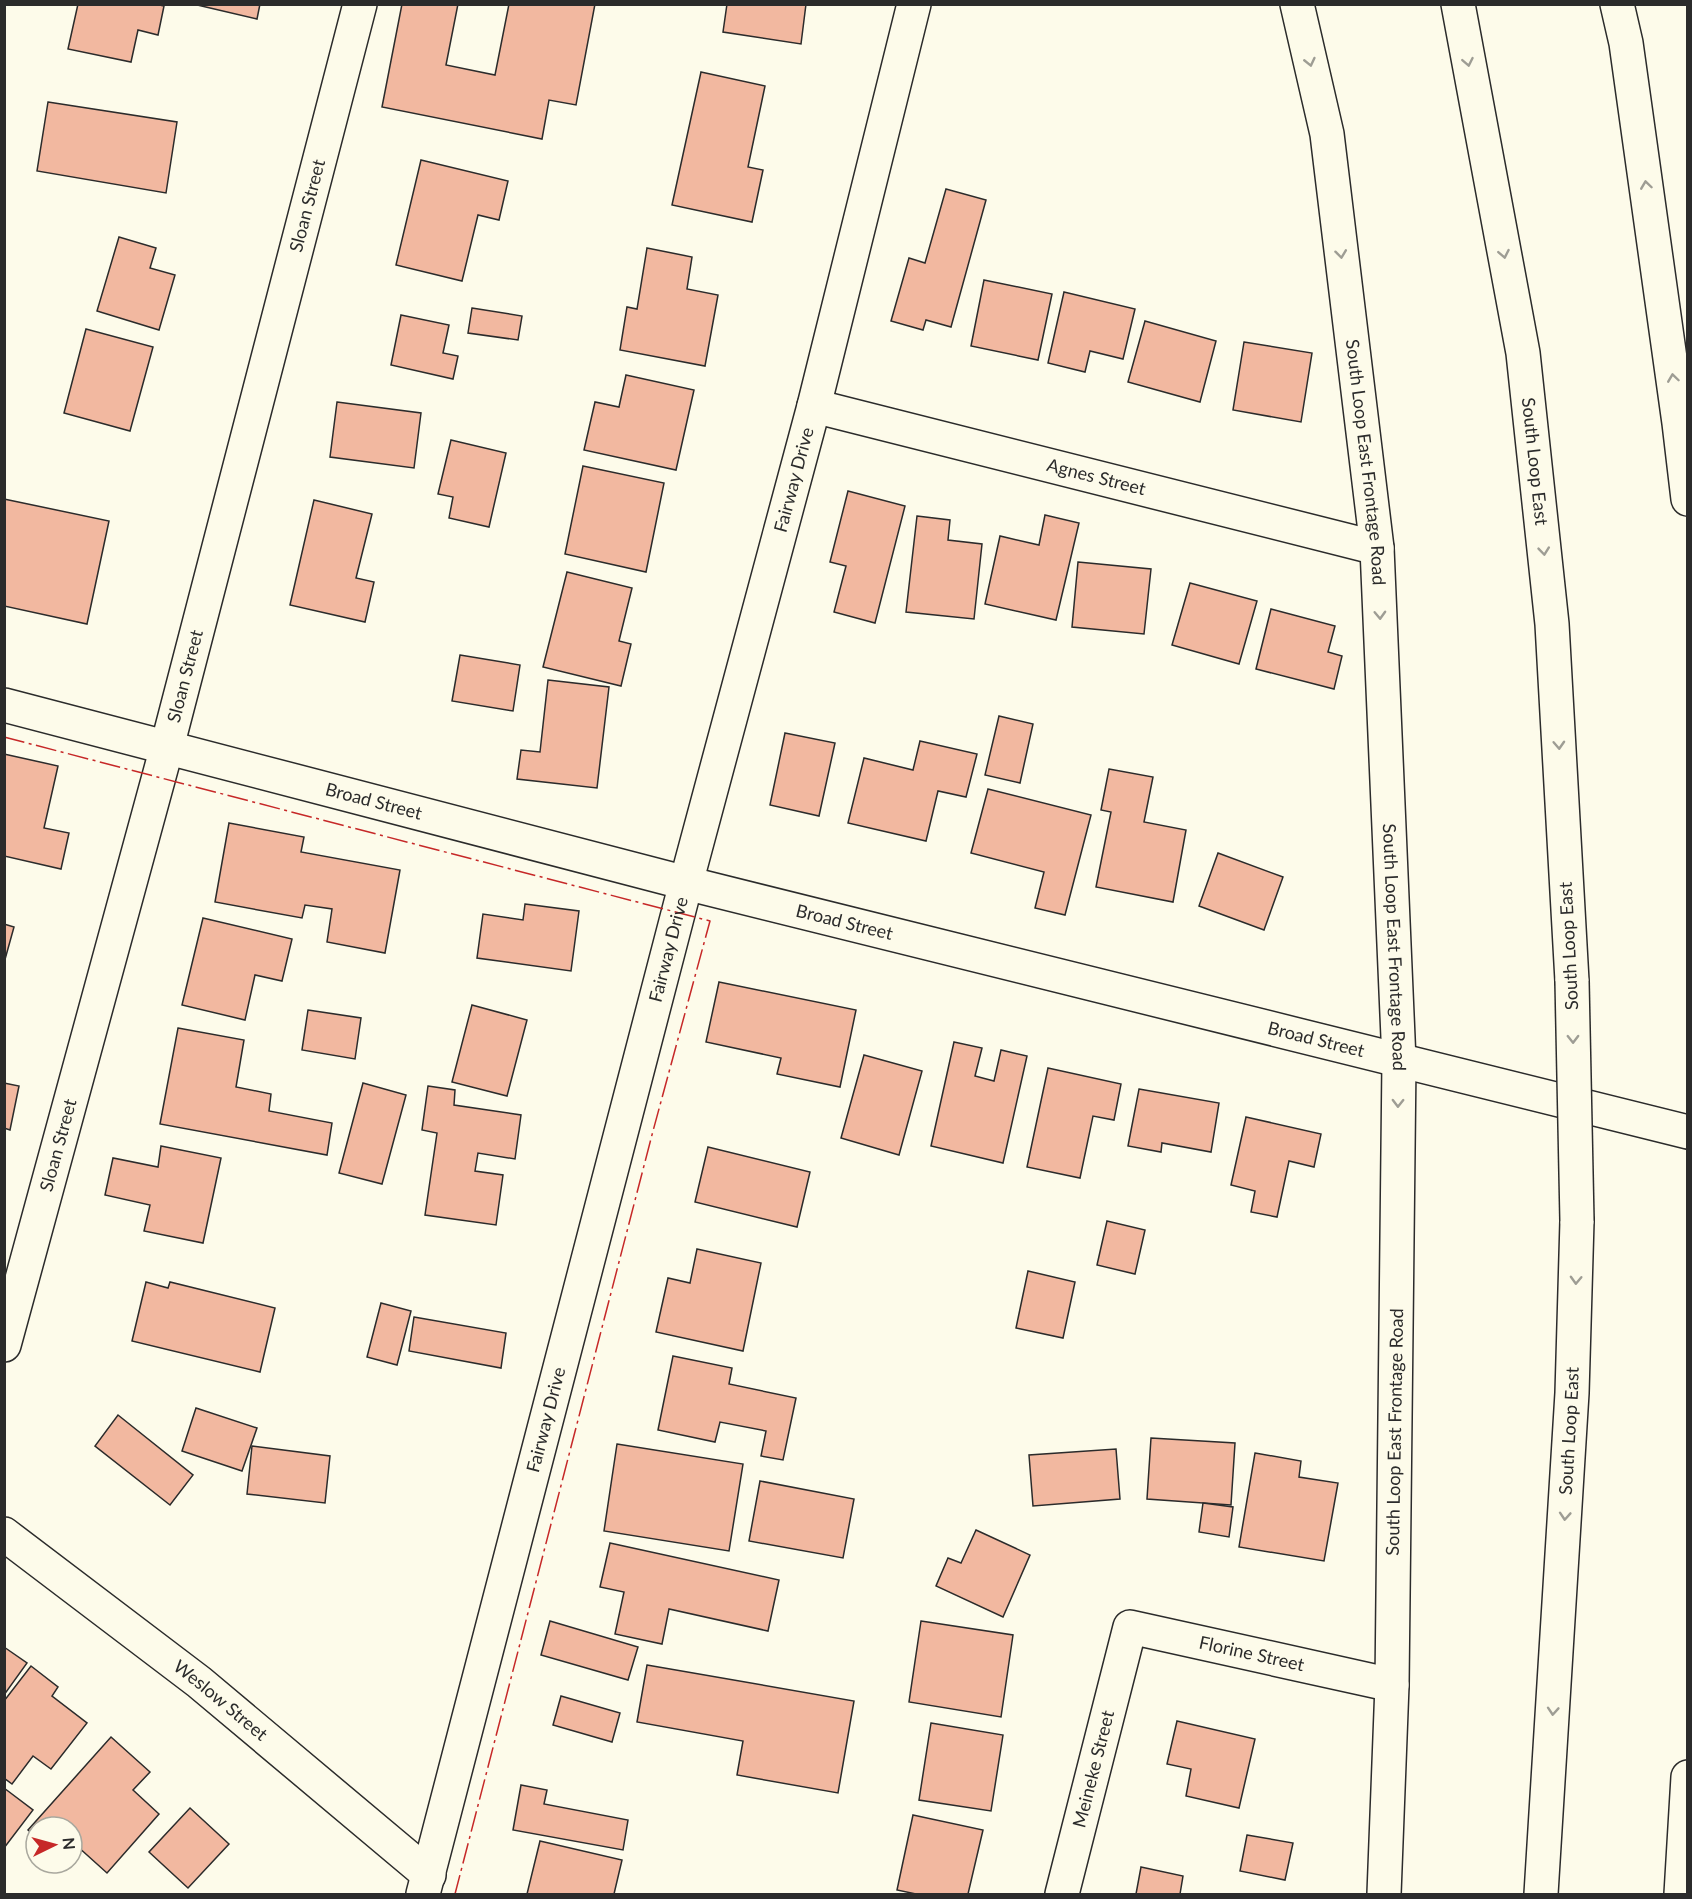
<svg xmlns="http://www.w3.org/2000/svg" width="1692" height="1899" viewBox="0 0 1692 1899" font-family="Lato,sans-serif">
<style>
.building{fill:#f2b8a0;stroke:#2b2b2b;stroke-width:1.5}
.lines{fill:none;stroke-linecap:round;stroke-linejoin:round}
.street-casing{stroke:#2b2b2b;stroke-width:36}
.secondary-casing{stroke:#2b2b2b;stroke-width:36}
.highway-casing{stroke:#2b2b2b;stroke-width:36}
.street{stroke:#fdfbea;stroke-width:33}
.secondary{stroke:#fdfbea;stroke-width:33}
.highway{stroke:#fdfbea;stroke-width:33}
.highway-bridge-casing{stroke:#2b2b2b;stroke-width:36;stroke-linecap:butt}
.highway-bridge{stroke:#fdfbea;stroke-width:33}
.power{stroke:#c62828;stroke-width:1.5;stroke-dasharray:21 4.5 3 4.5;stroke-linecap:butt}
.oneway{stroke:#9e9d94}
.labels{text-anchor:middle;stroke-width:4.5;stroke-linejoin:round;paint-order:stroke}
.street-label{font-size:18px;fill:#2b2b2b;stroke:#fdfbea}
</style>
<rect width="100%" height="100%" fill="#fdfbea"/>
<g class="building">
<polygon points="78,4 155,4 164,6 158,35 138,30 131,62 68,49"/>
<polygon points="193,4 260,4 257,19"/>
<polygon points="402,4 458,4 446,65 495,75 509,4 595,4 576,105 549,100 542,139 382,107"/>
<polygon points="727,4 806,4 801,44 723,32"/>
<polygon points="701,72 765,86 748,167 763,170 752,222 672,205"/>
<polygon points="48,102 177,122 166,193 37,171"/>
<polygon points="421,160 508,181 499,220 478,215 462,281 396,265"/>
<polygon points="946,189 986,200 951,327 926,320 923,330 891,321 909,258 925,263"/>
<polygon points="119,237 156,248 150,268 175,275 159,330 97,311"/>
<polygon points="647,248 692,257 687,289 718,295 705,366 620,350 627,307 637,309"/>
<polygon points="984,280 1052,294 1038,360 971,346"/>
<polygon points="1064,292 1135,309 1123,359 1090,351 1085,372 1048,363"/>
<polygon points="472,308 522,316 518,340 468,333"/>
<polygon points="401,315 449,325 443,353 458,356 453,379 391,365"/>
<polygon points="1145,321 1216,341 1200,402 1128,382"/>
<polygon points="86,329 153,347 130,431 64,413"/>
<polygon points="1244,342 1312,353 1301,422 1233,410"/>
<polygon points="626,375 694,390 676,470 584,450 595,402 619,407"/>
<polygon points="337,402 421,413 414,468 330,457"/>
<polygon points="451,440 506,453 489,527 449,518 453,497 438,494"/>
<polygon points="583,466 664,483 646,572 565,554"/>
<polygon points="848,491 905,506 875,623 834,612 846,566 830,562"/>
<polygon points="4,499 109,521 87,624 4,606"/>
<polygon points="314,500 372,514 356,578 374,582 365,622 290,605"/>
<polygon points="1045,515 1079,523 1056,620 985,604 1000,536 1039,545"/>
<polygon points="917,516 950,520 948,540 982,544 974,619 906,612"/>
<polygon points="1078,562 1151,569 1144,634 1072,627"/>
<polygon points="567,572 632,588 619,641 631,644 621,686 543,667"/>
<polygon points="1190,583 1257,601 1239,664 1172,645"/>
<polygon points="1271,609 1335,626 1328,652 1342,656 1334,689 1256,669"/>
<polygon points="460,655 520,665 513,711 452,701"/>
<polygon points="548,680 609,687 597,788 517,779 521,750 540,752"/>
<polygon points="999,716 1033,724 1020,783 985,775"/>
<polygon points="785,733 835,743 819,816 770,805"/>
<polygon points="920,741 977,754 966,797 938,791 926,841 848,823 864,758 913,770"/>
<polygon points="4,754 58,766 44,828 69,833 61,869 4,856"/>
<polygon points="1109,769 1153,777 1144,822 1186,830 1173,902 1096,887 1111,812 1101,810"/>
<polygon points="988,789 1091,815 1065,915 1035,908 1044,872 971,853"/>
<polygon points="229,823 304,837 301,852 400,870 385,953 327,942 332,909 305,905 302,918 215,902"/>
<polygon points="1218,853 1283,877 1264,930 1199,906"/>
<polygon points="525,904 579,911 571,971 477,958 483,914 523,920"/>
<polygon points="203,918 292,939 282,981 255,975 245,1020 182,1005"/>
<polygon points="4,924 14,927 4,963"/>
<polygon points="719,982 856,1010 840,1087 777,1074 781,1058 706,1042"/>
<polygon points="472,1005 527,1020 507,1096 452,1082"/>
<polygon points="308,1010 361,1018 355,1059 302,1050"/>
<polygon points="178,1028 244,1040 236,1087 271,1094 269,1111 332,1123 327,1155 160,1124"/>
<polygon points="954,1042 982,1048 975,1076 994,1081 1001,1050 1027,1056 1003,1163 931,1146"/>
<polygon points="864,1055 922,1071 899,1155 841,1138"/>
<polygon points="1048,1068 1121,1084 1114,1120 1093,1116 1080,1178 1027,1167"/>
<polygon points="4,1083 19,1086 10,1130 4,1128"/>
<polygon points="363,1083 406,1095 382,1184 339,1173"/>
<polygon points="428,1086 455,1090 454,1105 521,1115 515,1159 478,1153 475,1171 503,1175 496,1225 425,1215 437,1133 422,1130"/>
<polygon points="1139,1089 1219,1103 1211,1152 1162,1143 1161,1152 1128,1146"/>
<polygon points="1246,1117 1321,1134 1314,1167 1289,1161 1277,1217 1251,1212 1255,1191 1231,1185"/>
<polygon points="161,1146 221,1158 203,1243 144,1231 150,1205 105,1195 113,1158 158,1167"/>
<polygon points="708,1147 810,1172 797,1227 695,1202"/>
<polygon points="1107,1221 1145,1230 1135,1274 1097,1265"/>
<polygon points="697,1249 761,1263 743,1351 656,1332 668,1278 690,1283"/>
<polygon points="1028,1271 1075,1282 1063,1338 1016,1328"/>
<polygon points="146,1282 168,1288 170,1282 275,1308 260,1372 132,1341"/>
<polygon points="381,1303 411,1311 397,1365 367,1357"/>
<polygon points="414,1317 506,1333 501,1368 409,1351"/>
<polygon points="673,1356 732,1368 729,1384 796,1398 783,1460 761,1456 766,1431 720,1422 715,1442 658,1430"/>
<polygon points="196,1408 257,1428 242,1471 182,1451"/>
<polygon points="118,1415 193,1475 170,1505 95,1446"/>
<polygon points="1151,1438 1235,1443 1231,1505 1147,1499"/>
<polygon points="617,1444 743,1464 729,1551 604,1531"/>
<polygon points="252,1446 330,1456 325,1503 247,1494"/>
<polygon points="1116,1449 1120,1499 1033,1506 1029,1455"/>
<polygon points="1255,1453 1301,1461 1299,1477 1338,1483 1324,1561 1239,1547"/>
<polygon points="760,1481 854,1499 843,1558 749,1541"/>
<polygon points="1203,1503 1233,1507 1229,1537 1199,1532"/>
<polygon points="976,1530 1030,1555 1003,1617 936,1586 948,1558 961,1563"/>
<polygon points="610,1543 779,1580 768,1631 669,1609 662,1644 615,1634 624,1592 600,1587"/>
<polygon points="550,1621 638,1647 628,1680 541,1655"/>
<polygon points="921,1621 1013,1635 1001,1717 909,1702"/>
<polygon points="4,1647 27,1663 4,1695"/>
<polygon points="647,1665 854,1701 838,1793 737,1775 743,1741 637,1722"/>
<polygon points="31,1666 58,1687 52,1696 87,1723 51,1769 33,1756 12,1784 4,1778 4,1701"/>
<polygon points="561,1696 620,1713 612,1742 553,1725"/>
<polygon points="1177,1721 1255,1739 1239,1808 1186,1796 1191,1769 1167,1764"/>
<polygon points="931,1723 1003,1735 991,1811 919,1800"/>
<polygon points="111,1737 150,1772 133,1790 159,1814 107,1873 77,1846 72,1851 72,1827 36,1827 36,1837 28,1830"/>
<polygon points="521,1785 547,1790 544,1804 628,1820 623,1850 513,1830"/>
<polygon points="4,1788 33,1810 4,1848"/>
<polygon points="190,1808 229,1844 188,1888 149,1852"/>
<polygon points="913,1815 983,1830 968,1894 916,1894 897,1890"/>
<polygon points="1247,1835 1293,1843 1285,1880 1240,1871"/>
<polygon points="540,1841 622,1860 614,1894 527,1894"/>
<polygon points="1141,1867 1183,1876 1180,1894 1136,1894"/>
</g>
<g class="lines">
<defs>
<g id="street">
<path id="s1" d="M814 406 1377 548"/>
<path id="s2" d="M4 1345 167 747 360 4"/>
<path id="s3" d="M4 1534 199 1682 429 1875"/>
<path id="s4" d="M423 1894 686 883 814 406 914 4"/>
<path id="s5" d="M1062 1894 1130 1627 1392 1685"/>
</g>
<g id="secondary">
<path id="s6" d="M1297 4 1327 134 1377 548 1399 1061 1392 1685 1384 1894"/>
<path id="s7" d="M4 705 686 883 1688 1132"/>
</g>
<g id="highway">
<path id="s8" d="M1458 4 1523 353 1552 624 1572 981"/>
<polyline points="1617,4 1626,43 1679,423 1688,499"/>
<path id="s9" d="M1541 1894 1572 1393 1577 1221"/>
<polyline points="1681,1894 1688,1777"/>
</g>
</defs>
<use href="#street" class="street-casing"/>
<use href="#secondary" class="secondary-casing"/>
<use href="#highway" class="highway-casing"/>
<use href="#street" class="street"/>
<use href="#secondary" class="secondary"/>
<use href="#highway" class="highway"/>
<defs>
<polyline id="highway-bridge" points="1572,981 1577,1221"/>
</defs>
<use href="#highway-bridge" class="highway-bridge-casing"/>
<use href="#highway-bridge" class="highway-bridge"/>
<polyline class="power" points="4,737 710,921 653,1131 455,1894"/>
</g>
<defs><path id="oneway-chevron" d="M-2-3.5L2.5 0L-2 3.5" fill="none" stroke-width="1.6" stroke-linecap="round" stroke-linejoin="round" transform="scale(1.5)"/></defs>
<g class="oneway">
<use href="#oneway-chevron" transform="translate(1310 62) rotate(77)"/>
<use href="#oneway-chevron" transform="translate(1468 62) rotate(79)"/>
<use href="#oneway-chevron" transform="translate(1646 185) rotate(-98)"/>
<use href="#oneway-chevron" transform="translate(1341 254) rotate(83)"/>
<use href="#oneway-chevron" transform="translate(1504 254) rotate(79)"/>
<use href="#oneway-chevron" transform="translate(1673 378) rotate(-98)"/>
<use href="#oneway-chevron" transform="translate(1544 551) rotate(84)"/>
<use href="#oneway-chevron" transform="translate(1380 615) rotate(88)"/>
<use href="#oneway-chevron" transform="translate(1559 745) rotate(87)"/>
<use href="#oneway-chevron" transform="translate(1573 1039) rotate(89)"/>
<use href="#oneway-chevron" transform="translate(1398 1103) rotate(91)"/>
<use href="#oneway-chevron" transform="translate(1576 1280) rotate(92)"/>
<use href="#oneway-chevron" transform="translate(1565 1516) rotate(94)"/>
<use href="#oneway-chevron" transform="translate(1553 1711) rotate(94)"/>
</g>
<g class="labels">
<g class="street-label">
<text dy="6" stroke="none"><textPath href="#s2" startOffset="1179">Sloan Street</textPath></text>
<text dy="6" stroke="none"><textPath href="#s6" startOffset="464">South Loop East Frontage Road</textPath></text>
<text dy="6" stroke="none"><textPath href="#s8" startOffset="464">South Loop East</textPath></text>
<text dy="6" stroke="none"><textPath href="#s1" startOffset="291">Agnes Street</textPath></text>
<text dy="6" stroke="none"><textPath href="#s4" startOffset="1462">Fairway Drive</textPath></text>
<text dy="6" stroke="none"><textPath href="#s2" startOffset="693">Sloan Street</textPath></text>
<text dy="6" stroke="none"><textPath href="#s7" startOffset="382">Broad Street</textPath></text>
<text dy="6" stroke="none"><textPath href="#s7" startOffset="868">Broad Street</textPath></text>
<text dy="6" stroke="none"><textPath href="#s6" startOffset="950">South Loop East Frontage Road</textPath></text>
<text transform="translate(1569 946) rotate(-93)" y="6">South Loop East</text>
<text dy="6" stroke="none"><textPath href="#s4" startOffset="976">Fairway Drive</textPath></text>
<text dy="6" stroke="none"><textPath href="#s7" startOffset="1354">Broad Street</textPath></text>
<text dy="6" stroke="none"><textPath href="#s2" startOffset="207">Sloan Street</textPath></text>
<text dy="6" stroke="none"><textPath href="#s4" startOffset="490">Fairway Drive</textPath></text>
<text transform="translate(1395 1432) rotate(-89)" y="6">South Loop East Frontage Road</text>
<text dy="6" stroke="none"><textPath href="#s9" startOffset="464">South Loop East</textPath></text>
<text dy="6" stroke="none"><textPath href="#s5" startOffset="400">Florine Street</textPath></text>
<text dy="6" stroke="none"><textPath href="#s3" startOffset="273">Weslow Street</textPath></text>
<text dy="6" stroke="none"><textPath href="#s5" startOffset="129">Meineke Street</textPath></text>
</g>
</g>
<rect width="1692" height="1899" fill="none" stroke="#2b2b2b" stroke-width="12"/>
<g transform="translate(54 1845) rotate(85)"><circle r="28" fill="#fdfbea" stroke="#a9a89e" stroke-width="1.5"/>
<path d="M0-4.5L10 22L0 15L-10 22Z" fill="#c62828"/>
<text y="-9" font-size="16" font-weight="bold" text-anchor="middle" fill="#2b2b2b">N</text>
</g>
</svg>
